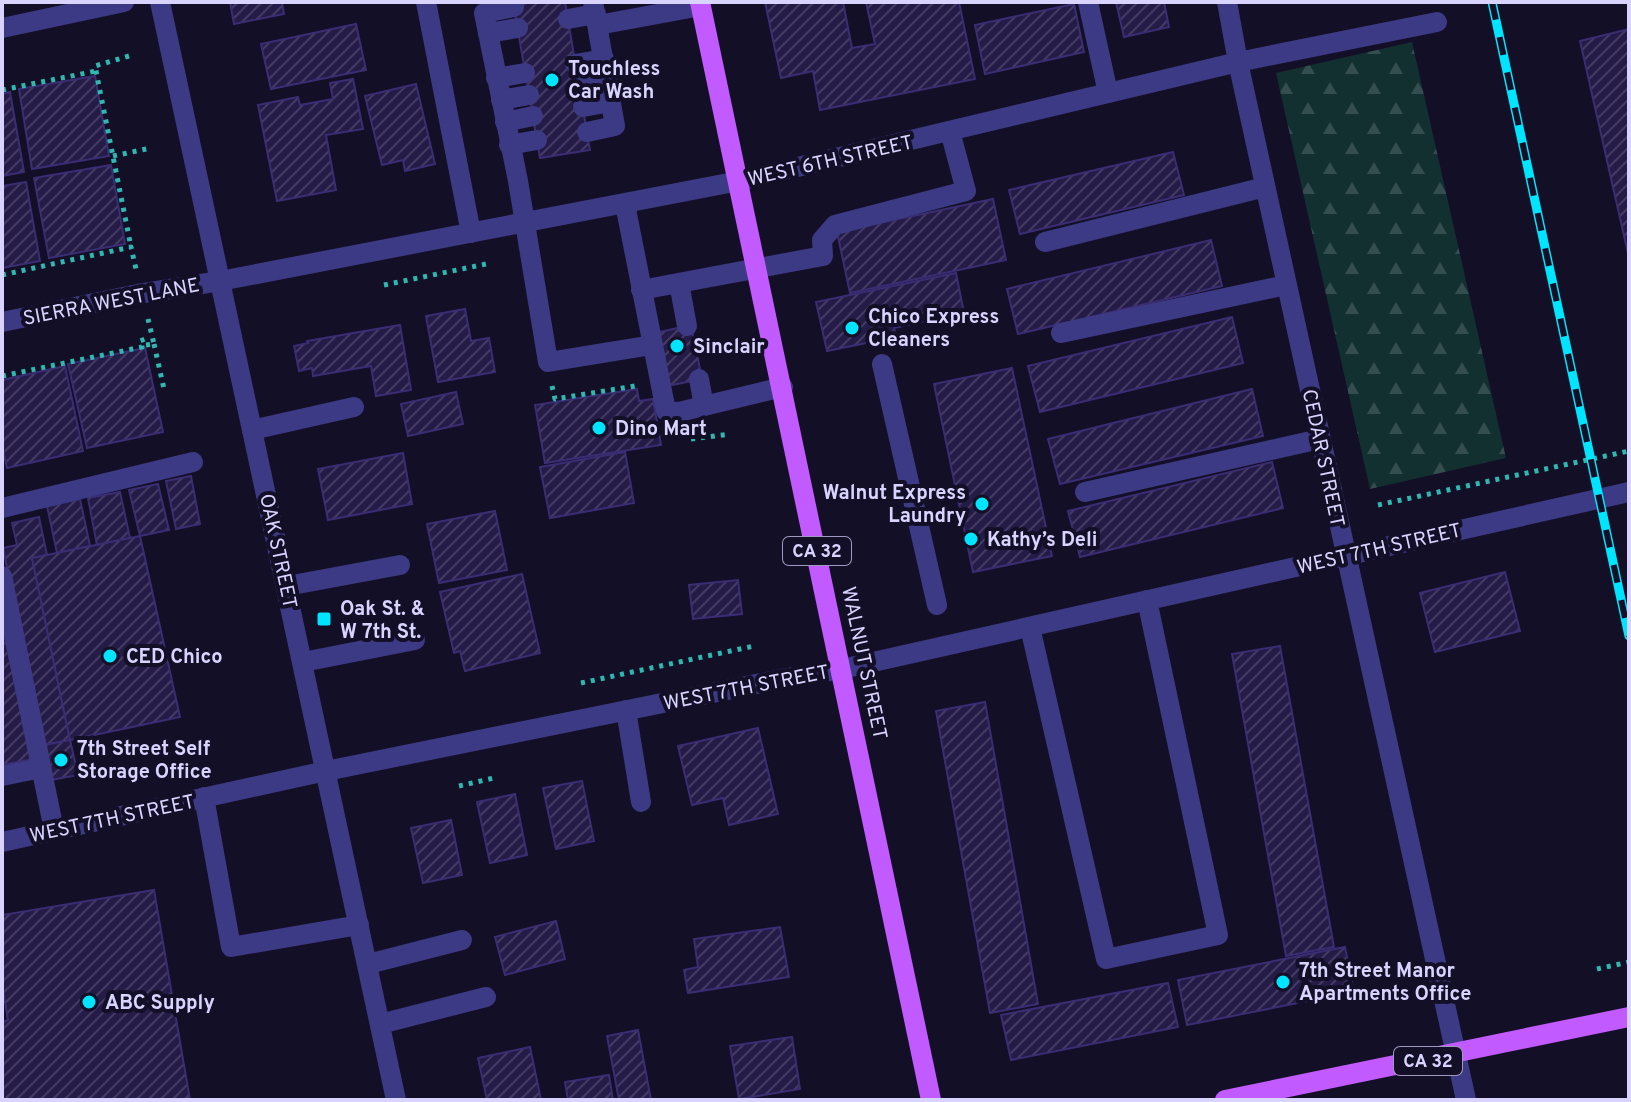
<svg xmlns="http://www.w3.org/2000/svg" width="1631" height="1102" viewBox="0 0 1631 1102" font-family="Overpass,sans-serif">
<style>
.forest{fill:url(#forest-firs)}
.building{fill:url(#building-hatch);stroke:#3b2d73;stroke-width:2}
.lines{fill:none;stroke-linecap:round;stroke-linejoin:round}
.path{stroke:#2fb8b0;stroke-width:5;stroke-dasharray:4 6;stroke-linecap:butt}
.service{stroke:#3d3a85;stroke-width:20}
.minor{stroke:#3d3a85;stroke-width:20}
.primary{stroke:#c25bff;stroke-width:20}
.rail-casing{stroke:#00e5ff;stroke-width:9}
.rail{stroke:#130f26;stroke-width:6;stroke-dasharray:18;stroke-linecap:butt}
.poi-dot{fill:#00e5ff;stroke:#130f26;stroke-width:3}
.labels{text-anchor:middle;stroke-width:8;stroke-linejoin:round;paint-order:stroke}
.shield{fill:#130f26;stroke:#9e99be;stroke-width:2}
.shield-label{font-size:18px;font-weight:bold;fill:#d9d4ff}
.poi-label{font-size:20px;font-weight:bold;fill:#d9d4ff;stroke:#130f26;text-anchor:start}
.street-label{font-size:20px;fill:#d9d4ff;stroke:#130f26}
</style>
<defs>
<pattern id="forest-firs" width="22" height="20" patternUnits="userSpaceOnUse" patternTransform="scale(2)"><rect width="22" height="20" fill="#12302f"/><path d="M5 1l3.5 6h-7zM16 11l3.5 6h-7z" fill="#344d4e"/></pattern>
<pattern id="building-hatch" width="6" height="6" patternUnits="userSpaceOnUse" patternTransform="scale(2)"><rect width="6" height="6" fill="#241b47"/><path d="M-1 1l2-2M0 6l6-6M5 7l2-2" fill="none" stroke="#433b63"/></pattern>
</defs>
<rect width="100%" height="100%" fill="#130f26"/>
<polygon class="forest" points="1412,42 1506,458 1370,489 1276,73"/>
<g class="building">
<polygon points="230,2 282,2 284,14 234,24"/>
<polygon points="513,2 565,2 590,150 540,158"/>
<polygon points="765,2 843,2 852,48 875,44 866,2 959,2 975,79 820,110 813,71 781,78"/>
<polygon points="1116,2 1164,2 1169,27 1124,37"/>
<polygon points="1074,4 1084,52 985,74 975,25"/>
<polygon points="356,24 366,70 271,89 261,44"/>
<polygon points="1629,29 1629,258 1580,41"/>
<polygon points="95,76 109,156 32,169 19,89"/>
<polygon points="353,79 363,129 326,135 336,190 277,201 258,105 298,97 300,105 333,99 330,83"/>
<polygon points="416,84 435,164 405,171 403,160 382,165 365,96"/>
<polygon points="10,92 24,172 2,176 2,94"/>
<polygon points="1173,152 1184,195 1020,234 1009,190"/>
<polygon points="111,165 125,244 49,258 34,178"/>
<polygon points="26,182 40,261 2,268 2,186"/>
<polygon points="993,199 1006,260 850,293 837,232"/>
<polygon points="1211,240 1222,286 1018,334 1007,289"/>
<polygon points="956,273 964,313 894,328 896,337 827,351 816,302"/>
<polygon points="465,309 471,341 489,338 495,372 438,382 426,316"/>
<polygon points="1232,317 1243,363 1040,412 1028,366"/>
<polygon points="400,325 411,390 376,396 371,366 313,376 312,368 299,371 294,346 308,343 307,341"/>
<polygon points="691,325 702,379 667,386 655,333"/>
<polygon points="145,348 163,432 87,448 68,364"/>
<polygon points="65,366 83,451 7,468 2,446 2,380"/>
<polygon points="1012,368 1052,556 973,572 934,384"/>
<polygon points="637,389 639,401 653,399 661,445 545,463 535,405"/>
<polygon points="1252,389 1263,436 1060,484 1048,439"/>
<polygon points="456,392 463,424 408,436 401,404"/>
<polygon points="625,452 634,503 550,518 540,467"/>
<polygon points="403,453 412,504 328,520 318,469"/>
<polygon points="1272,462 1283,508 1080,557 1068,511"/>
<polygon points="191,476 200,524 176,529 166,481"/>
<polygon points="158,484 169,530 140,536 129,490"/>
<polygon points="120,492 130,538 97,545 88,498"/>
<polygon points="80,499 90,546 57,553 47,506"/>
<polygon points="495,511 507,570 439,583 427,524"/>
<polygon points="39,517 47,555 32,558 70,740 44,745 3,548 17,545 12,523"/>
<polygon points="140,536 180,717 70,740 32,558"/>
<polygon points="1505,572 1520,631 1435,652 1420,593"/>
<polygon points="522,574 540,653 465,671 460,651 454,653 440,592"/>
<polygon points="738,580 742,614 693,619 689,585"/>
<polygon points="2,626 33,759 2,765"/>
<polygon points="1280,646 1334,947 1286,956 1232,654"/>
<polygon points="985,702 1038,1004 990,1013 936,711"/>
<polygon points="758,728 778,814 729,825 723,798 692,805 678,746"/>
<polygon points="70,740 78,775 51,780 44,745"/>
<polygon points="582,781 594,841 556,849 543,788"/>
<polygon points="515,794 527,855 490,863 477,802"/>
<polygon points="451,820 462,875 423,883 411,828"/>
<polygon points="154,890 190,1100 2,1100 2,1022 8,1020 2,984 2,915"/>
<polygon points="556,921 565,959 505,975 495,937"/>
<polygon points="780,927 789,977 688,993 684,970 698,967 694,939"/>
<polygon points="1345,947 1354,992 1187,1025 1178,980"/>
<polygon points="1168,983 1178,1027 1011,1060 1001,1015"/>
<polygon points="638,1030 651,1100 619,1100 607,1036"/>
<polygon points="792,1037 800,1089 739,1099 730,1046"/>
<polygon points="530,1047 541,1100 487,1100 478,1058"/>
<polygon points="609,1075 613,1100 568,1100 565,1082"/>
</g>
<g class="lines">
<g class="path">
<polyline points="129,56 95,66 131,247"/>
<polyline points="2,90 96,71"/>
<polyline points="113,156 151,148"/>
<polyline points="2,275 131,247 136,269"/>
<polyline points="384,285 486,264"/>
<polyline points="154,344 164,389"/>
<polyline points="146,345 154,344 148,319"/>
<polyline points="2,376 142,347 140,341 145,339 145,342"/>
<polyline points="552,386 555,399 635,386"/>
<polyline points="691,439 730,434"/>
<polyline points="1378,505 1629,451"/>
<polyline points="581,683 754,646"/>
<polyline points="459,786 498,777"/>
<polyline points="1597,969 1629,962"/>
</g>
<g class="service">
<polyline points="426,2 471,233"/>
<polyline points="1088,2 1108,93"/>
<polyline points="514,7 484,13 518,181 548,362 652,345"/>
<polyline points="568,19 596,14"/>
<polyline points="598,25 701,6"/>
<polyline points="488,33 518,28"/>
<polyline points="575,64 604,59"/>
<polyline points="496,78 525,73"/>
<polyline points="579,86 608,82"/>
<polyline points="501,100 529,95"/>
<polyline points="583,107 611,102"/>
<polyline points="505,122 533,116"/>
<polyline points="587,132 615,126 593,2"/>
<polyline points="509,145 537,140"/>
<polyline points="625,204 666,411 679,412 783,387"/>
<polyline points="1045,242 1265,187"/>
<polyline points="679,283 687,326"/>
<polyline points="641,290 823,256 822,240 835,225 966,191 950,131"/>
<polyline points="1061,333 1286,285"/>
<polyline points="882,364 937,605"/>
<polyline points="699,379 704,406"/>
<polyline points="252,430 354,407"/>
<polyline points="1085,492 1320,439"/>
<polyline points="2,508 193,462"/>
<polyline points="2,576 54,830"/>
<polyline points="287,586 400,565"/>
<polyline points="1030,627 1106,959 1218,935 1147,600"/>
<polyline points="303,662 415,640"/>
<polyline points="626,710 641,802"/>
<polyline points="2,776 41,768"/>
<polyline points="204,797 231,947 359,925"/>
<polyline points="368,964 462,940"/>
<polyline points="380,1024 486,997"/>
</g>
<g class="minor">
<polyline points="160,2 396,1100"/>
<polyline points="1227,2 1238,62 1466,1100"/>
<polyline points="2,28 124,2"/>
<polyline points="2,322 138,294 220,281 739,181 1238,62 1437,22"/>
<polyline points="2,842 326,771 781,679 842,669 1629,492"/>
</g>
<g class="primary">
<polyline points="700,2 931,1100"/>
<polyline points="1225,1100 1629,1017"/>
</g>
<defs>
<polyline id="rail" points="1492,2 1629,636"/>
</defs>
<use href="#rail" class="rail-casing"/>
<use href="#rail" class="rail"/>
</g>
<g class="poi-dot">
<circle cx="552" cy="80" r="8"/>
<circle cx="852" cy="328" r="8"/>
<circle cx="677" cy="346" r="8"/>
<circle cx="599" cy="428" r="8"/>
<circle cx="982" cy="504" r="8"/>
<circle cx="971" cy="539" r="8"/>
<rect x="316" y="611" width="16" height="16" rx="4"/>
<circle cx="110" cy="656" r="8"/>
<circle cx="61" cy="760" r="8"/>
<circle cx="1283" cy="982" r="8"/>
<circle cx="89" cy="1002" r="8"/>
</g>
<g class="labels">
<g class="shield">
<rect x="783" y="537" width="68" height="28" rx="6"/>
<rect x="1394" y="1047" width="68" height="28" rx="6"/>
</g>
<g class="shield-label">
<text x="817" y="557">CA 32</text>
<text x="1428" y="1067">CA 32</text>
</g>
<g class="poi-label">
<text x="568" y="75">Touchless<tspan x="568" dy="23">Car Wash</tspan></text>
<text x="868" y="323">Chico Express<tspan x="868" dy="23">Cleaners</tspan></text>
<text x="693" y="353">Sinclair</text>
<text x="615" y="435">Dino Mart</text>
<text x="966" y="499" text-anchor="end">Walnut Express<tspan x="966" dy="23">Laundry</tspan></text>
<text x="987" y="546">Kathy’s Deli</text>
<text x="340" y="615">Oak St. &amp;<tspan x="340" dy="23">W 7th St.</tspan></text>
<text x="126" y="663">CED Chico</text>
<text x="77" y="755">7th Street Self<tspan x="77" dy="23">Storage Office</tspan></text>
<text x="1299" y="977">7th Street Manor<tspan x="1299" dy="23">Apartments Office</tspan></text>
<text x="105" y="1009">ABC Supply</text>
</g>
<g class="street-label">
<text transform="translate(830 160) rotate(-13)" y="7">WEST 6TH STREET</text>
<text transform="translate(111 301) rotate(-11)" y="7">SIERRA WEST LANE</text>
<text transform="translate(1324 458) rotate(78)" y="7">CEDAR STREET</text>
<text transform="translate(1379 548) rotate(-13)" y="7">WEST 7TH STREET</text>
<text transform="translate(279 551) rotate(78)" y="7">OAK STREET</text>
<text transform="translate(865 663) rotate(78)" y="7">WALNUT STREET</text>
<text transform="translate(746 687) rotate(-11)" y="7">WEST 7TH STREET</text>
<text transform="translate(112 818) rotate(-12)" y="7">WEST 7TH STREET</text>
</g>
</g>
<rect width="1631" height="1102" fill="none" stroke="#d9d4ff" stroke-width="8"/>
</svg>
